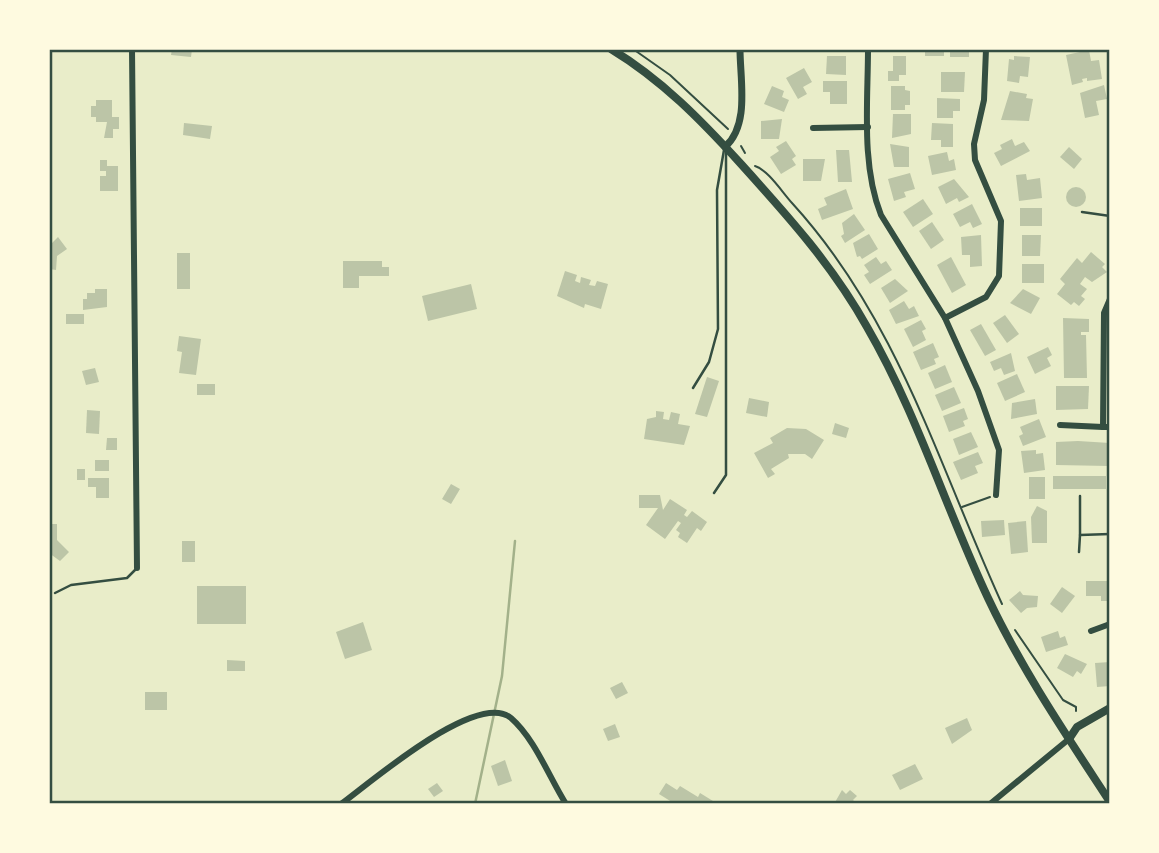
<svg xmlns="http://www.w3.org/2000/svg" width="1159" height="853" viewBox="0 0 1159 853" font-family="'Varela Round',sans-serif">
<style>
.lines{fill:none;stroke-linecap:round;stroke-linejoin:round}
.stream{stroke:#a3b18a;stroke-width:2.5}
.building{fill:#bcc5a7}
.path{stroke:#344e41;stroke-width:2}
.service{stroke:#344e41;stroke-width:2.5}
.minor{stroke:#344e41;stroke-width:6}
.tertiary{stroke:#344e41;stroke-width:7}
.secondary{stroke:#344e41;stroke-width:8}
.neatline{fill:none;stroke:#344e41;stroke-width:2.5}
</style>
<rect width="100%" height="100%" fill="#e9edc9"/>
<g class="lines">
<polyline class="stream" points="475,804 502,676 515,541"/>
</g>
<g class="building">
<polygon points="172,49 192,49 191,57 171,55"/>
<rect x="925" y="49" width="19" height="7"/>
<rect x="950" y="49" width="19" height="8"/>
<polygon points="1089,50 1091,61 1099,60 1102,79 1087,81 1087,78 1082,79 1083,82 1072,85 1066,55"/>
<polygon points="827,56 846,56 846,75 826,74"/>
<polygon points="893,56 906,56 906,75 899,75 899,81 888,81 888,71 893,71"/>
<polygon points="1014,56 1030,57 1028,77 1020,76 1019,83 1007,81 1009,59 1014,60"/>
<polygon points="804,68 812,82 803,87 807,94 798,99 786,78"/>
<polygon points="941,72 965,72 964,92 941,92"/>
<polygon points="823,81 847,81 847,104 830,104 830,92 823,92"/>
<polygon points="1104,85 1107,99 1096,101 1099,115 1085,118 1080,93"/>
<polygon points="772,86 784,91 782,97 789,100 784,112 764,104"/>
<polygon points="891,86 905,86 905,90 910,91 910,105 905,105 905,110 891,110"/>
<polygon points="1010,91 1027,94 1026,98 1033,99 1029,121 1001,120"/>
<polygon points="937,98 960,99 960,111 953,111 953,118 937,118"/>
<polygon points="96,100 112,100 112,117 119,117 119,129 113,129 113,138 104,138 107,122 96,122 96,117 91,117 91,106 96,106"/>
<polygon points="893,114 911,114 911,134 892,138"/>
<polygon points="782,119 779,139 761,139 761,121"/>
<polygon points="184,123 212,126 210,139 183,135"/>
<polygon points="932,123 953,124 953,147 941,147 941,140 931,140"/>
<polygon points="1012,139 1015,146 1024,142 1030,151 1001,166 994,153 1002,149 1000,145"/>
<polygon points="786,141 796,156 792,159 796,165 781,174 770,157 779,151 776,147"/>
<polygon points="890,144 909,147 909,167 894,167"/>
<polygon points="1069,147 1082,159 1074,169 1060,157"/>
<polygon points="836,150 849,150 852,182 838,182"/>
<polygon points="947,152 949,161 954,159 956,170 932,175 928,156"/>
<polygon points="803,159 825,159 821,181 803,181"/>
<polygon points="100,160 107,160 107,166 118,166 118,191 100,191 100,176 106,176 106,171 100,171"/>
<polygon points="910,173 915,189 904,192 906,197 894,201 888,179"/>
<polygon points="1026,174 1027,180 1040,178 1042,198 1019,201 1016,175"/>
<polygon points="954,179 969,197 959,202 957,198 946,204 938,187"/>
<circle cx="1076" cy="197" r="10"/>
<polygon points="846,189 853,209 822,220 818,209 827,205 824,198"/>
<polygon points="923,199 933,214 913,227 903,212"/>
<polygon points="972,204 982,224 973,228 970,222 960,227 953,214"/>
<rect x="1020" y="208" width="22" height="18"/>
<polygon points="854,214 865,230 845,243 841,236 844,234 842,223"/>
<polygon points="932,222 944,240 931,249 919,231"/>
<polygon points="869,234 878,249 862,259 860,256 857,257 853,243"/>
<polygon points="981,235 982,266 970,267 970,255 962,255 961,237"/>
<polygon points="1022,235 1041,235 1040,256 1022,256"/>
<polygon points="58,237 67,249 57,256 56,270 49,269 49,246"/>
<polygon points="1091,252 1105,264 1102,267 1107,272 1092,282 1085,277 1080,284 1087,289 1081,296 1085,299 1079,306 1074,302 1071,305 1057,294 1065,284 1060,279 1077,258 1082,263"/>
<rect x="177" y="253" width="13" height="36"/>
<polygon points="876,257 881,264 886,261 892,270 870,284 864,275 869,272 864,265"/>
<polygon points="951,257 966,285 952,293 937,265"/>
<polygon points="343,261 382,261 382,267 389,267 389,276 359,276 359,288 343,288"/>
<rect x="1022" y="264" width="22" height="19"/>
<polygon points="565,271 577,275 575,281 580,283 581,277 591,280 589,285 595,286 597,281 608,284 601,309 585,304 584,308 557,296"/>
<polygon points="895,279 908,291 890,303 881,288"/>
<polygon points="471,284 477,309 428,321 422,296"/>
<polygon points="95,289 107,289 107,307 83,310 83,299 87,299 87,293 95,293"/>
<polygon points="1023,289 1040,298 1031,314 1010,303"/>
<polygon points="904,301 909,309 914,306 919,316 896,324 889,310"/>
<rect x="66" y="314" width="18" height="10"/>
<polygon points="1005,315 1019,334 1007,343 993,323"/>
<polygon points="1063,318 1089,319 1089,332 1081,332 1081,335 1086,335 1087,378 1064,378"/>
<polygon points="921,320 926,329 922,331 926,340 913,347 904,329"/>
<polygon points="981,324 996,350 985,356 970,330"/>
<polygon points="179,336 201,339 196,375 179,373 182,352 177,351"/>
<polygon points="933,343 939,357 934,359 936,364 921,370 913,352"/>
<polygon points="1048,347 1052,355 1047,358 1051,366 1035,374 1027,357"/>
<polygon points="1011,353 1015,371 1004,375 1001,368 994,371 990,362"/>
<polygon points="945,365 952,382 935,389 928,373"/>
<polygon points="95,368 99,382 86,385 82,371"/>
<polygon points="1017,374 1025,392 1005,401 997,383"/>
<polygon points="707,377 719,381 707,417 695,414"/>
<rect x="197" y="384" width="18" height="11"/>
<polygon points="1056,386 1089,386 1088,409 1056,410"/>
<polygon points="954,387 961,403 942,411 935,395"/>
<polygon points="749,398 769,402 767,417 746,413"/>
<polygon points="1035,399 1037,414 1011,419 1012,403"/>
<polygon points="964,408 968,419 963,421 965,426 949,432 943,416"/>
<polygon points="87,410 100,411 99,434 86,433"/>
<polygon points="656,411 664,412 663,419 669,420 671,412 680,414 678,424 690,426 684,445 644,439 647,419 656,417"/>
<polygon points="1039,419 1046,437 1023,446 1019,436 1023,434 1020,427"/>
<polygon points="835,423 849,428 846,438 832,434"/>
<polygon points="787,428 806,429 824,440 812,459 805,454 788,454 789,458 771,469 775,474 768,478 754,453 773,443 770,438"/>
<polygon points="971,432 978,447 959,455 953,439"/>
<polygon points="107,438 117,438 117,450 106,450"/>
<polygon points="1078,441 1110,443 1109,466 1056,465 1056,442"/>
<polygon points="1036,450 1036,454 1043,453 1045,470 1024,473 1021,451"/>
<polygon points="978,452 983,463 975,466 978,473 961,480 953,462"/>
<rect x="95" y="460" width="14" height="11"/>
<rect x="77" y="469" width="8" height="11"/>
<rect x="1053" y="476" width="53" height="13"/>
<rect x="1029" y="477" width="16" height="22"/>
<polygon points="88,478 109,478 109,498 96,498 96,487 88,487"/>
<polygon points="451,484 460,489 451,504 442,499"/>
<polygon points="639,495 660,495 663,510 670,499 687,510 684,515 687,517 692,511 707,522 701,531 697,528 687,543 678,537 680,533 676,530 681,523 678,521 665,539 646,525 658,508 639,508"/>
<polygon points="1037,506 1047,511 1047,543 1032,543 1031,517"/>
<polygon points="1004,520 1005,535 982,537 981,521"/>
<polygon points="1026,521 1028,552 1011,554 1008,523"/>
<polygon points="49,524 57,524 57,540 69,552 60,561 49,553"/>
<rect x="182" y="541" width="13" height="21"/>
<polygon points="1086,581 1110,581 1110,601 1101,601 1101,596 1086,596"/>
<rect x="197" y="586" width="49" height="38"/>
<polygon points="1062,587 1075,596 1062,613 1050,604"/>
<polygon points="1020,591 1023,595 1038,596 1037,607 1027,608 1021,613 1009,600"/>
<polygon points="363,622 372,650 345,659 336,632"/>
<polygon points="1058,631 1060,638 1065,636 1068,645 1046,652 1041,637"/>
<polygon points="1065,654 1087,664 1081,674 1077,671 1073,677 1057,668"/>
<polygon points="227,660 245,661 245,671 227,671"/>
<polygon points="1110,662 1110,686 1097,687 1095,663"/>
<polygon points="622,682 628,693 616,699 610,688"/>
<rect x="145" y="692" width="22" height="18"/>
<polygon points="967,718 972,730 952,744 945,728"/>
<polygon points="615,724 620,737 608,741 603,729"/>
<polygon points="505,760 512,781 498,786 491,766"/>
<polygon points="915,764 923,779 900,790 892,775"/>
<polygon points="437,783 443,791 434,797 428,789"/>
<polygon points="666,783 677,790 680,786 698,797 700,793 713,801 711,804 675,804 659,794"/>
<polygon points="842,790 846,794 850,790 857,796 853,800 857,804 834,804"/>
</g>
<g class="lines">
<g class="path">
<polyline points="633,49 670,75 728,129"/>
<polyline points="741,146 745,153"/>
<path d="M755 166C768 170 782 192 792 203 898 319 938 464 1002 604"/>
<polyline points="962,507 990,497"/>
<polyline points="1015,630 1063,700 1076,707 1076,711"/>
</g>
<g class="service">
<polyline points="1082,212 1110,216"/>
<polyline points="693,388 709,362 718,329 717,190 724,150"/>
<polyline points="714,493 726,475 726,153"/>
<polyline points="1080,496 1080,535 1110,534"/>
<polyline points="1079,552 1080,535"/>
<polyline points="55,593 71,585 127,578 137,568"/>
</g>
<g class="minor">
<polyline points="132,49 137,568"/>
<path d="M868 49C868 102 861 165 881 215L945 318 978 391 999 450 996 495"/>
<polyline points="813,128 868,127"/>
<polyline points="1110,299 1104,313 1103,427 1110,427"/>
<polyline points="945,318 986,297 999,276 1001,221 975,160 974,144 984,100 986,49"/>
<polyline points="1060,425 1103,427"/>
<polyline points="1091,631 1110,624"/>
<path d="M341 804C370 783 477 690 511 718 535 739 549 777 566 804"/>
<polyline points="990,804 1069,739"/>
</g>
<path class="tertiary" d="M725 147C750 125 740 80 740 49"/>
<g class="secondary">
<path d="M611 49C662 80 701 120 741 164 788 216 833 266 867 327 917 413 946 509 988 598 1022 670 1067 736 1110 802"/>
<polyline points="1069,739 1077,727 1110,708"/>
</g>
</g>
<rect width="1159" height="853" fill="none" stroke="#fefae0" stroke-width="102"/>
<rect x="51" y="51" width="1057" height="751" class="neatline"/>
</svg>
